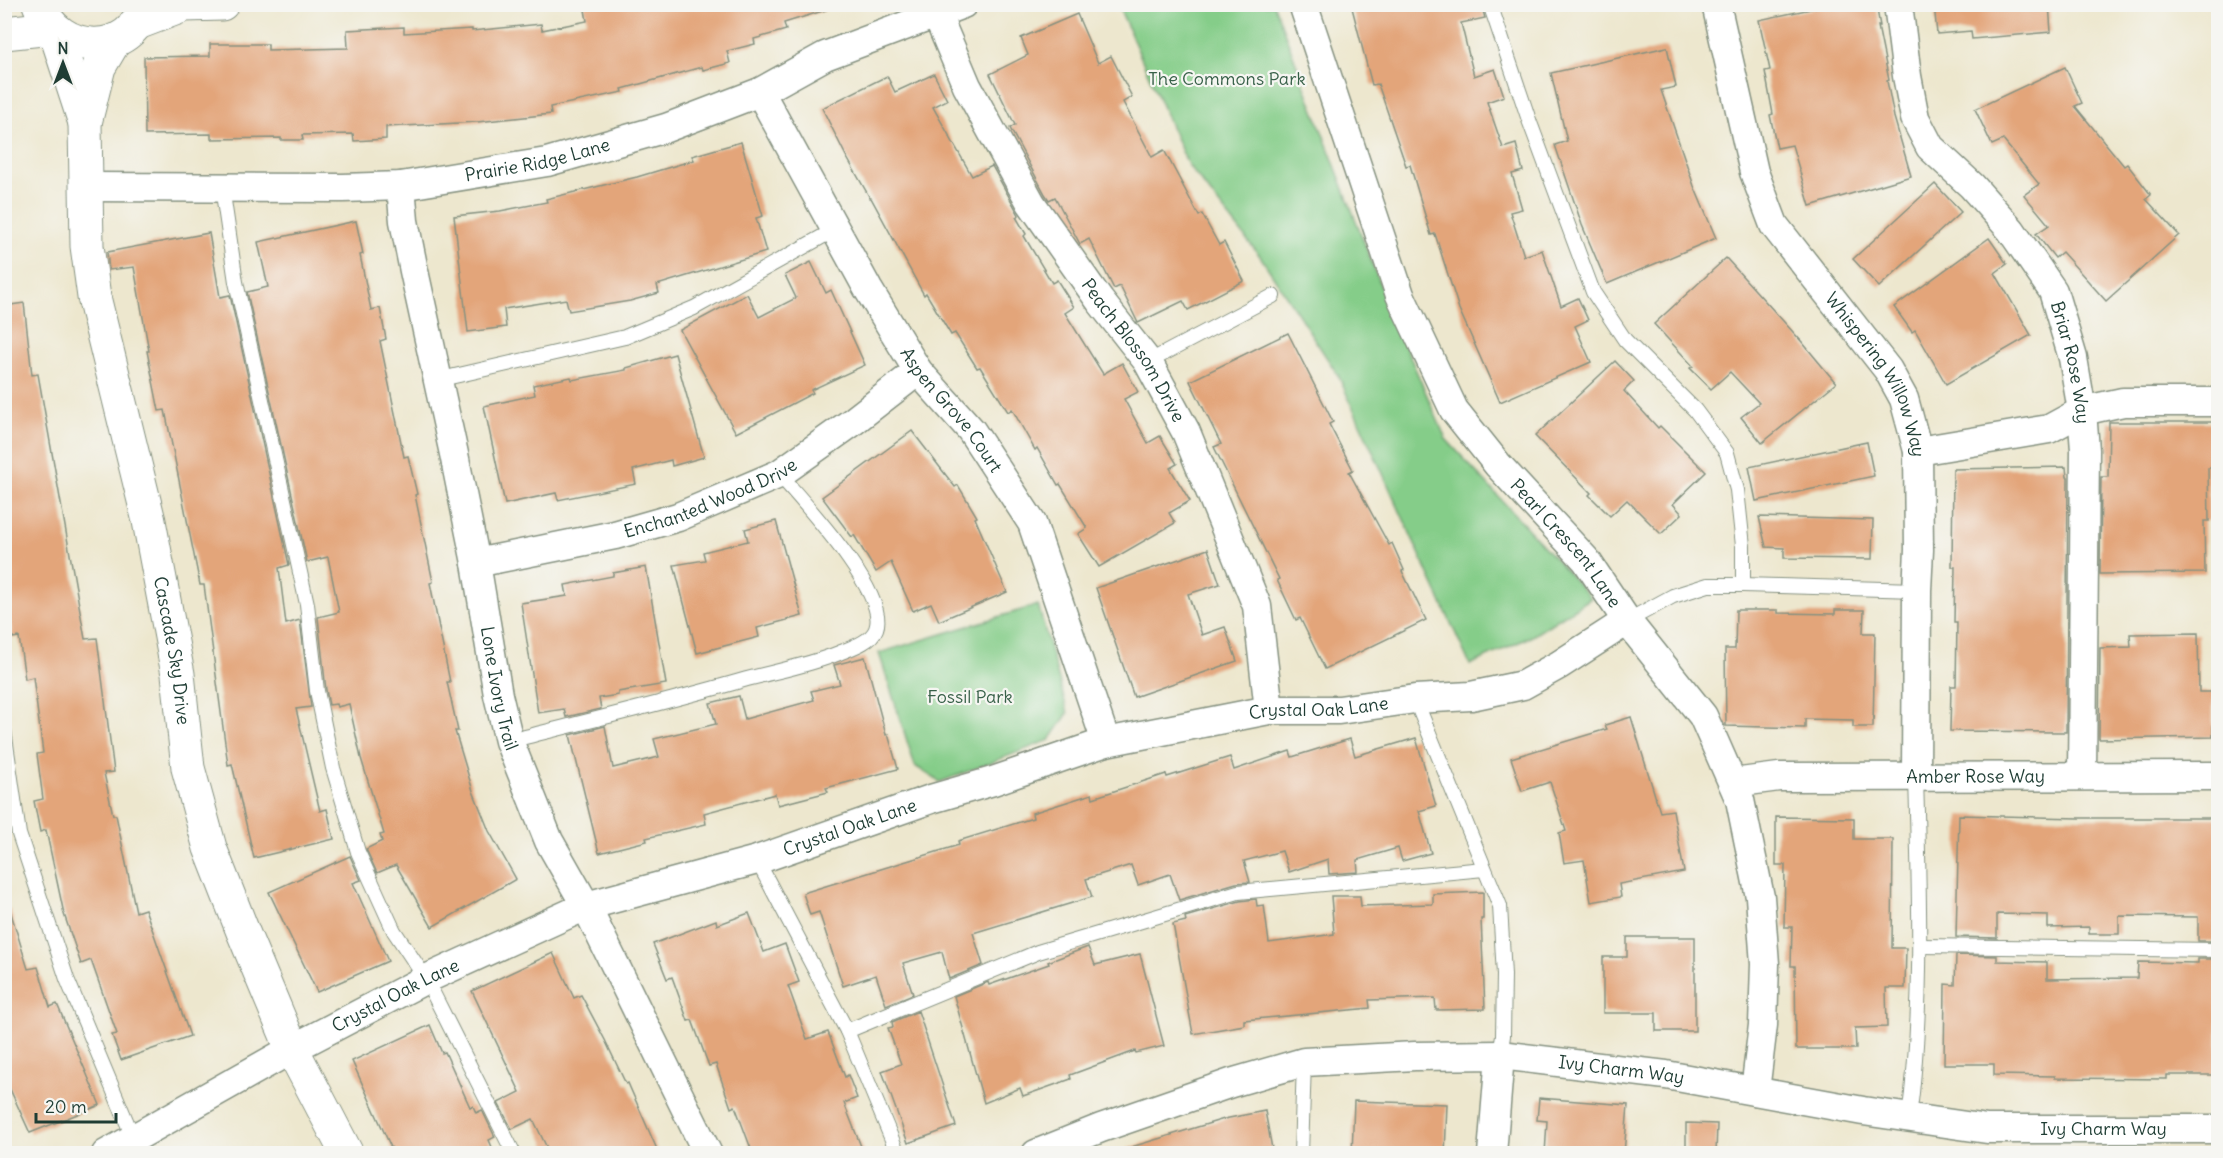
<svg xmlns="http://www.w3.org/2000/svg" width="2223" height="1158" viewBox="0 0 2223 1158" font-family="Delius,sans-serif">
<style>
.green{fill:#85cd89;stroke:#52855e;stroke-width:1.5}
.building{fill:#e3a57a}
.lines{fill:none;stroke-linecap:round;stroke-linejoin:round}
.service-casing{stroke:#869281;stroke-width:16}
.minor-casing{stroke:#869281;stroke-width:31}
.tertiary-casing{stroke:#869281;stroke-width:35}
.service{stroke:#fff;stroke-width:14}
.minor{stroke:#fff;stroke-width:28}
.tertiary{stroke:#fff;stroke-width:33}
.labels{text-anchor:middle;stroke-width:4.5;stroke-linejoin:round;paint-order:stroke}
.park-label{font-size:18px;fill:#386149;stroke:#f6f6f2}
.street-label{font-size:18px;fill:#1f3d34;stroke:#f6f6f2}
</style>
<rect width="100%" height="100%" fill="#f6f6f2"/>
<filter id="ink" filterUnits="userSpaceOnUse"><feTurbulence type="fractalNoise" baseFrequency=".0167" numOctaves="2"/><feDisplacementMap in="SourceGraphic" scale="12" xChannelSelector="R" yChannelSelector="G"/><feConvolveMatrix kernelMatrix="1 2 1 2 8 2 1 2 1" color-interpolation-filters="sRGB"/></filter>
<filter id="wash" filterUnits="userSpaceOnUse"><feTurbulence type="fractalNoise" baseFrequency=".008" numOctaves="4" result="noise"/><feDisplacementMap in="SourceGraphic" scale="24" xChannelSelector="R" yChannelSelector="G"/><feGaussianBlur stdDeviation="1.35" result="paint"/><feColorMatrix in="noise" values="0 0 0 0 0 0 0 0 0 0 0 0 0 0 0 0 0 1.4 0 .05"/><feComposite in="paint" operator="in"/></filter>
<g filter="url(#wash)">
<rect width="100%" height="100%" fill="#ede7ce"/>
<g class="green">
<polygon points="1118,5 1274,5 1391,313 1446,439 1591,598 1532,636 1470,665 1338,375 1260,256 1188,165"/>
<polygon points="1038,605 1068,713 1050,740 940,782 915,766 879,653"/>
</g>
<g id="blocks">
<g class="building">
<polygon points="584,4 825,4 826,10 784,23 786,30 754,39 755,44 727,51 730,63 703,70 702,67 622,89 623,92 550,107 551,114 477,122 386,127 386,139 354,141 353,134 302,135 303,140 281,140 281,138 211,139 211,134 145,135 144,57 210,56 210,44 268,44 268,50 348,48 347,30 404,27 404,33 472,29 472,31 541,24 542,30 587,21"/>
<polygon points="1351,4 1481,4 1485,18 1461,23 1474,76 1495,69 1504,96 1487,102 1503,148 1516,144 1523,171 1512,174 1522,209 1510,212 1524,256 1542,250 1561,306 1578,298 1588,320 1575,326 1591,362 1500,402 1459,309 1435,234 1431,235 1410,165 1406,166 1378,84 1372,85"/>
<polygon points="1834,4 1876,4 1880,26 1878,26 1889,80 1887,81 1894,117 1911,176 1810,206 1792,145 1777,148 1770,115 1773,114 1765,71 1770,70 1759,20"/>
<polygon points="1934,4 2049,4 2051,32 1972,39 1971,31 1937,34"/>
<polygon points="1077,14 1098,63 1111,56 1132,97 1123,102 1152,157 1164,150 1199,216 1202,214 1219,245 1224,242 1244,281 1188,310 1183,301 1138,323 1120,286 1114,289 1089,239 1080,244 1055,197 1049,200 1045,194 1010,128 1015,125 990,74 1028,55 1021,38"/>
<polygon points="1667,47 1676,87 1661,90 1694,186 1716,238 1607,284 1582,225 1555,145 1567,141 1551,73"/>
<polygon points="2065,67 2082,103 2075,106 2124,166 2127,164 2151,195 2146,199 2179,235 2106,301 2062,252 2055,258 2036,234 2049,225 2024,195 2039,184 2003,140 1992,145 1975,109"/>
<polygon points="934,74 947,100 933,107 972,176 992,166 1019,215 1016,217 1026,234 1024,236 1052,283 1057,280 1074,307 1065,313 1103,374 1122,363 1138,392 1124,399 1148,443 1160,436 1177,464 1170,468 1190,501 1169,513 1175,523 1099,567 1078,534 1087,528 1060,484 1058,485 1037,448 1035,450 1012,409 1008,412 980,367 977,368 955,333 951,335 926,293 924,295 871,198 870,198 846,156 822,108 887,76 895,92"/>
<polygon points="741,142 763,216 756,218 766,252 657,285 659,293 630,301 569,311 566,299 504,309 506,327 468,332 454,216 500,211 547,202 546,199 637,177 694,160 692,156"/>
<polygon points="1935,184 1961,212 1879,287 1853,259"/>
<polygon points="356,221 363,254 360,255 371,310 380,308 386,339 380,341 404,457 408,456 417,494 415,495 433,582 430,583 450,682 447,682 458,731 455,731 473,791 489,831 516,879 432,927 396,865 377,873 366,849 382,841 380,835 384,834 361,758 349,704 337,707 336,704 329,705 326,690 318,617 339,612 328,557 307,562 247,292 268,287 258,242"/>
<polygon points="209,233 220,297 230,295 289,565 279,568 286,624 300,620 311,707 296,709 320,811 327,809 334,839 254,858 232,764 228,765 204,585 200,585 165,410 159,411 147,351 149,351 134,267 109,270 107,252"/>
<polygon points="1989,238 2007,264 1995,273 2031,335 1946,384 1915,330 1912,332 1894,307"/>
<polygon points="1726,258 1802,342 1836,383 1762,443 1741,417 1759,403 1730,372 1711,389 1690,368 1693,366 1654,324"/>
<polygon points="811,262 826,293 831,290 865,365 811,390 813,393 736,433 680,330 747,294 759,317 796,298 785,275"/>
<polygon points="24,303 32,375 38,374 85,639 97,638 114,772 104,773 113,815 116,815 136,912 145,909 190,1036 121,1060 112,1035 117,1034 91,960 81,964 64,914 46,830 40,832 34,801 43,799 37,754 43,753 33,677 25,679 19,637 13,638 4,590 4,306"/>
<polygon points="1288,333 1333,422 1329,424 1353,470 1349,472 1389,545 1392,543 1404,570 1402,571 1426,620 1325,669 1300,618 1296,620 1277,580 1279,579 1214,447 1221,444 1190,381"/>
<polygon points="675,354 704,457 672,466 671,460 633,470 636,484 558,500 556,493 505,504 484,406 535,395 533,385 571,377 572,380 626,370 626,368"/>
<polygon points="1615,361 1634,381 1624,391 1658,428 1660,426 1706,472 1673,504 1682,514 1661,534 1627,500 1610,516 1589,495 1591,493 1535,436"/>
<polygon points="2109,422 2218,422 2218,468 2208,468 2209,521 2204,521 2205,573 2100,574 2101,477 2108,477"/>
<polygon points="912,431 955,487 958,485 977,517 975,518 1007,592 939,621 931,603 913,611 891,562 876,572 854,535 852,537 822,497"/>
<polygon points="1867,442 1874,476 1756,501 1749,467"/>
<polygon points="2066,467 2067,477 2068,477 2066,732 1950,731 1951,686 1956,686 1957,622 1954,622 1955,567 1952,567 1953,469"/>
<polygon points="1759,517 1873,520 1872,559 1784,558 1784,548 1766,547"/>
<polygon points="776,521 802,616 757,628 759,637 697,653 674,565 705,560 703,552 748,541 745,529"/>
<polygon points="1208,549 1220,584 1188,594 1202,635 1225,627 1237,661 1134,697 1096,588"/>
<polygon points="646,567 666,684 618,692 618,695 599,698 601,709 566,717 564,709 538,713 521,603 567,596 565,585 613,576 613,573"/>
<polygon points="1736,610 1778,610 1778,613 1835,614 1835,610 1864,610 1863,633 1875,633 1873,727 1853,727 1853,720 1805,719 1805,728 1726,726 1725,649 1735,649"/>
<polygon points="2198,633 2199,692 2213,692 2213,737 2099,739 2100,648 2131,647 2130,634"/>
<polygon points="865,657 886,735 888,734 898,769 826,788 828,792 778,805 775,794 704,813 706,824 646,838 647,841 599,853 570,735 605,726 613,768 659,757 654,739 716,724 710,703 739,696 745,719 814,700 811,691 840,684 834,665"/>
<polygon points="1631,717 1660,812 1673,810 1684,872 1619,884 1621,897 1591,902 1584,860 1564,863 1559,833 1566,831 1550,782 1522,791 1511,758 1607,729 1605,725"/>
<polygon points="1416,738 1436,806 1419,811 1431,853 1402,861 1398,848 1357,860 1358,872 1329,874 1328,859 1289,872 1282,851 1244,861 1250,882 1236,883 1179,900 1170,874 1138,885 1131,865 1086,879 1092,897 973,933 983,965 949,979 942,952 903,963 913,994 886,1005 876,975 843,986 819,912 810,915 803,893 959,845 958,841 1033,818 1032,813 1092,794 1093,798 1166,774 1167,777 1230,757 1234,770 1290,751 1292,757 1350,739 1355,756"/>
<polygon points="1959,815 2080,818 2218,818 2218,941 2198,941 2198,917 2119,916 2119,934 2089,934 2089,927 2048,928 2048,915 1997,914 1997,938 1956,937"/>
<polygon points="1776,817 1854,818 1854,839 1893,839 1892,948 1906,948 1905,988 1886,988 1887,1027 1855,1028 1856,1049 1796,1049 1795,966 1791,966 1792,927 1784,927 1785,865 1776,865"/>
<polygon points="350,856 361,880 353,883 388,961 317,992 269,892"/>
<polygon points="1483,892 1483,919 1481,919 1485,1009 1436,1010 1435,998 1369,1000 1370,1008 1244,1020 1244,1025 1193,1034 1173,924 1186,921 1185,917 1240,901 1256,899 1257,906 1264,905 1269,943 1334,934 1331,896 1360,896 1361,906 1433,904 1433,894"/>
<polygon points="10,910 28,969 38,967 50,1007 57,1004 100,1105 30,1133 4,1076 4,911"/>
<polygon points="749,913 764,952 785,944 799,982 788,986 807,1039 828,1032 845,1077 848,1075 857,1098 844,1103 864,1154 753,1154 735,1106 731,1108 716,1064 709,1066 692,1020 688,1021 672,977 667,979 653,944 716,920 717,925"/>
<polygon points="1627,937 1695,937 1695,1031 1656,1031 1656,1013 1603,1013 1603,957 1627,957"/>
<polygon points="1088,947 1095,965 1140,954 1164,1046 1136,1053 1135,1051 1070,1075 1071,1079 1023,1096 1020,1088 984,1103 954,996 988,982 989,985 1049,964 1048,962"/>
<polygon points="553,953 574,998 581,995 605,1040 626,1084 628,1083 659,1154 550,1154 533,1119 512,1129 498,1103 520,1092 472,991"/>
<polygon points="1956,955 1997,956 1997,961 2047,962 2047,979 2137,978 2138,962 2198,963 2198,959 2218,959 2218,1075 2167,1075 2167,1079 2055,1078 2055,1076 1994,1075 1994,1064 1944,1064 1945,984 1955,985"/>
<polygon points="918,1011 956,1126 908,1143 882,1071 901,1064 888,1028 893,1027 892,1022"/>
<polygon points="430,1025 442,1053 445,1052 470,1107 473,1106 476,1113 482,1110 495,1137 489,1140 495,1154 394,1154 352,1061"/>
<polygon points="1539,1098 1628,1105 1624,1154 1545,1154 1547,1121 1537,1120"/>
<polygon points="1354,1101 1447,1104 1445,1154 1352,1154"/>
<polygon points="1265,1111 1273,1154 1129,1154 1128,1148 1224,1119"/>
<polygon points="1686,1123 1717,1124 1716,1154 1686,1154"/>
</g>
</g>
</g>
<g filter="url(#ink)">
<use href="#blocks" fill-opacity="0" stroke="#869281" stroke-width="1.5"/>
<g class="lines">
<defs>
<g id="service">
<polyline points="1490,4 1529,120 1593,292 1625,340 1695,410 1727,453 1737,490 1743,546 1743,585"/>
<polyline points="222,187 236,282 307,604 317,691 333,768 358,852 394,931 426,979 514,1154"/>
<polyline points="1148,362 1273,296"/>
<polyline points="437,380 625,337 694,308 836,229"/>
<polyline points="1627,621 1673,596 1708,585 1743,585 1917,590"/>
<polyline points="1415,699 1500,906 1504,975 1503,1036 1500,1055"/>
<polyline points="4,730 19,834 67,979 140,1154"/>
<path d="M509 741C588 721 668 702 747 679 777 671 810 665 839 653 851 648 871 642 876 629 890 594 801 500 779 474"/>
<polyline points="757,860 847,1031 898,1154"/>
<polyline points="1920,946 2218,950"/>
<polyline points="847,1031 1038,952 1238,892 1484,869"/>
<path d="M1909 1118C1924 1004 1919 890 1916 776"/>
<polyline points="1301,1154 1304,1062"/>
</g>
<g id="minor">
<path id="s1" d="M1303 4 1400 295 1454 410 1498 465 1586 560 1627 621 1703 716 1740 800 1760 897 1765 964 1763 1025 1755 1091"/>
<path id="s2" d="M1716 4 1754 172 1774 225 1888 370 1904 399 1918 451 1919 550 1917 590 1916 776"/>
<path id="s3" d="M1898 4 1907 76 1915 118 1930 147 1972 186 2011 230 2053 291 2073 358 2082 411 2085 450 2082 775"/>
<path id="s4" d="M937 15 967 86 1031 203 1100 301 1148 362 1186 432 1257 606 1269 710"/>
<path id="s5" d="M760 92 868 289 918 371 971 430 1032 523 1106 742"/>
<path id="s6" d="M401 186 404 221 414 271 454 454 476 563 498 695 509 741 549 841 586 906 708 1154"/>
<path id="s7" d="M86 187 343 188 401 186 547 162 666 128 760 92 825 56 963 4"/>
<polyline points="1918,451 2049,429 2082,411 2123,402 2218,402"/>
<path id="s8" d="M476 563 615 535 678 517 779 474 851 423 918 371"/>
<path id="s9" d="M1733 783 1779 777 2218 776"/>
<path id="s10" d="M106 1154 292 1049 426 979 586 906 757 860 931 799 993 781 1106 742 1269 710H1339L1415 699 1471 696 1523 685 1559 665 1627 621"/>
<path id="s11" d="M1036 1154 1101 1128 1231 1083 1304 1062 1415 1056 1500 1055 1666 1075 1863 1111 1987 1129H2218"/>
<polyline points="1492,1154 1500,1055"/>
</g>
<g id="tertiary">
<path d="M39 4C58 57 133 58 145 4"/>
<polyline points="135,24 185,5 222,4"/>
<polyline points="55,31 85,123"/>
<polyline points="4,33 52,28"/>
<path id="s12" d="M115 40 99 67 85 123 87 246 94 297 149 521 178 674 188 768 210 848 243 932 292 1049 347 1154"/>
</g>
</defs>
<use href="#service" class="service-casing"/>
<use href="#minor" class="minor-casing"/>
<use href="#tertiary" class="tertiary-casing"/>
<use href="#service" class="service"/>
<use href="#minor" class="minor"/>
<use href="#tertiary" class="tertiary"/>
</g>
</g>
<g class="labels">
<g class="park-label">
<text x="1227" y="85">The Commons Park</text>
<text x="970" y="703">Fossil Park</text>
</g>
<g class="street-label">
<text dy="6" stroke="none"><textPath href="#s7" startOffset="454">Prairie Ridge Lane</textPath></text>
<text dy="6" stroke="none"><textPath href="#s4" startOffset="390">Peach Blossom Drive</textPath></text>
<text dy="6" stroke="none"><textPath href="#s3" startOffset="412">Briar Rose Way</textPath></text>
<text dy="6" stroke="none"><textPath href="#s2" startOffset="412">Whispering Willow Way</textPath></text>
<text dy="6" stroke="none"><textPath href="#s5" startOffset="372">Aspen Grove Court</textPath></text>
<text dy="6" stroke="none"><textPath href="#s8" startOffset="244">Enchanted Wood Drive</textPath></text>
<text dy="6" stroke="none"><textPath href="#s1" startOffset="608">Pearl Crescent Lane</textPath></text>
<text dy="6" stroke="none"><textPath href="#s12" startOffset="626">Cascade Sky Drive</textPath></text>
<text dy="6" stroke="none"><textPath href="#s6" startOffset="512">Lone Ivory Trail</textPath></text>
<text dy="6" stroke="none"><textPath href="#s10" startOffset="1302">Crystal Oak Lane</textPath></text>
<text dy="6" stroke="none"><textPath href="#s9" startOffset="243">Amber Rose Way</textPath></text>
<text dy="6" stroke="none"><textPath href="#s10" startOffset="816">Crystal Oak Lane</textPath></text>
<text dy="6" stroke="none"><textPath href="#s10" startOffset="330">Crystal Oak Lane</textPath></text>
<text dy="6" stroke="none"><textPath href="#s11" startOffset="602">Ivy Charm Way</textPath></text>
<text dy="6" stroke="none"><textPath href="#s11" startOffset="1089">Ivy Charm Way</textPath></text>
</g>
</g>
<rect width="2223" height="1158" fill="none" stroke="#f6f6f2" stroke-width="24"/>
<g transform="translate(63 63)" stroke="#f6f6f2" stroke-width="4.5" paint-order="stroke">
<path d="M0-4.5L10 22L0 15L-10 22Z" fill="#1f3d34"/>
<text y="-9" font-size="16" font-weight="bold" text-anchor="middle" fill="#1f3d34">N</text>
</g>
<path d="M36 1113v9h80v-9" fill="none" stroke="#1f3d34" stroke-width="3"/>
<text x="45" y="1113" font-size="18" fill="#1f3d34" stroke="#f6f6f2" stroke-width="4.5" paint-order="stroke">20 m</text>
</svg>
